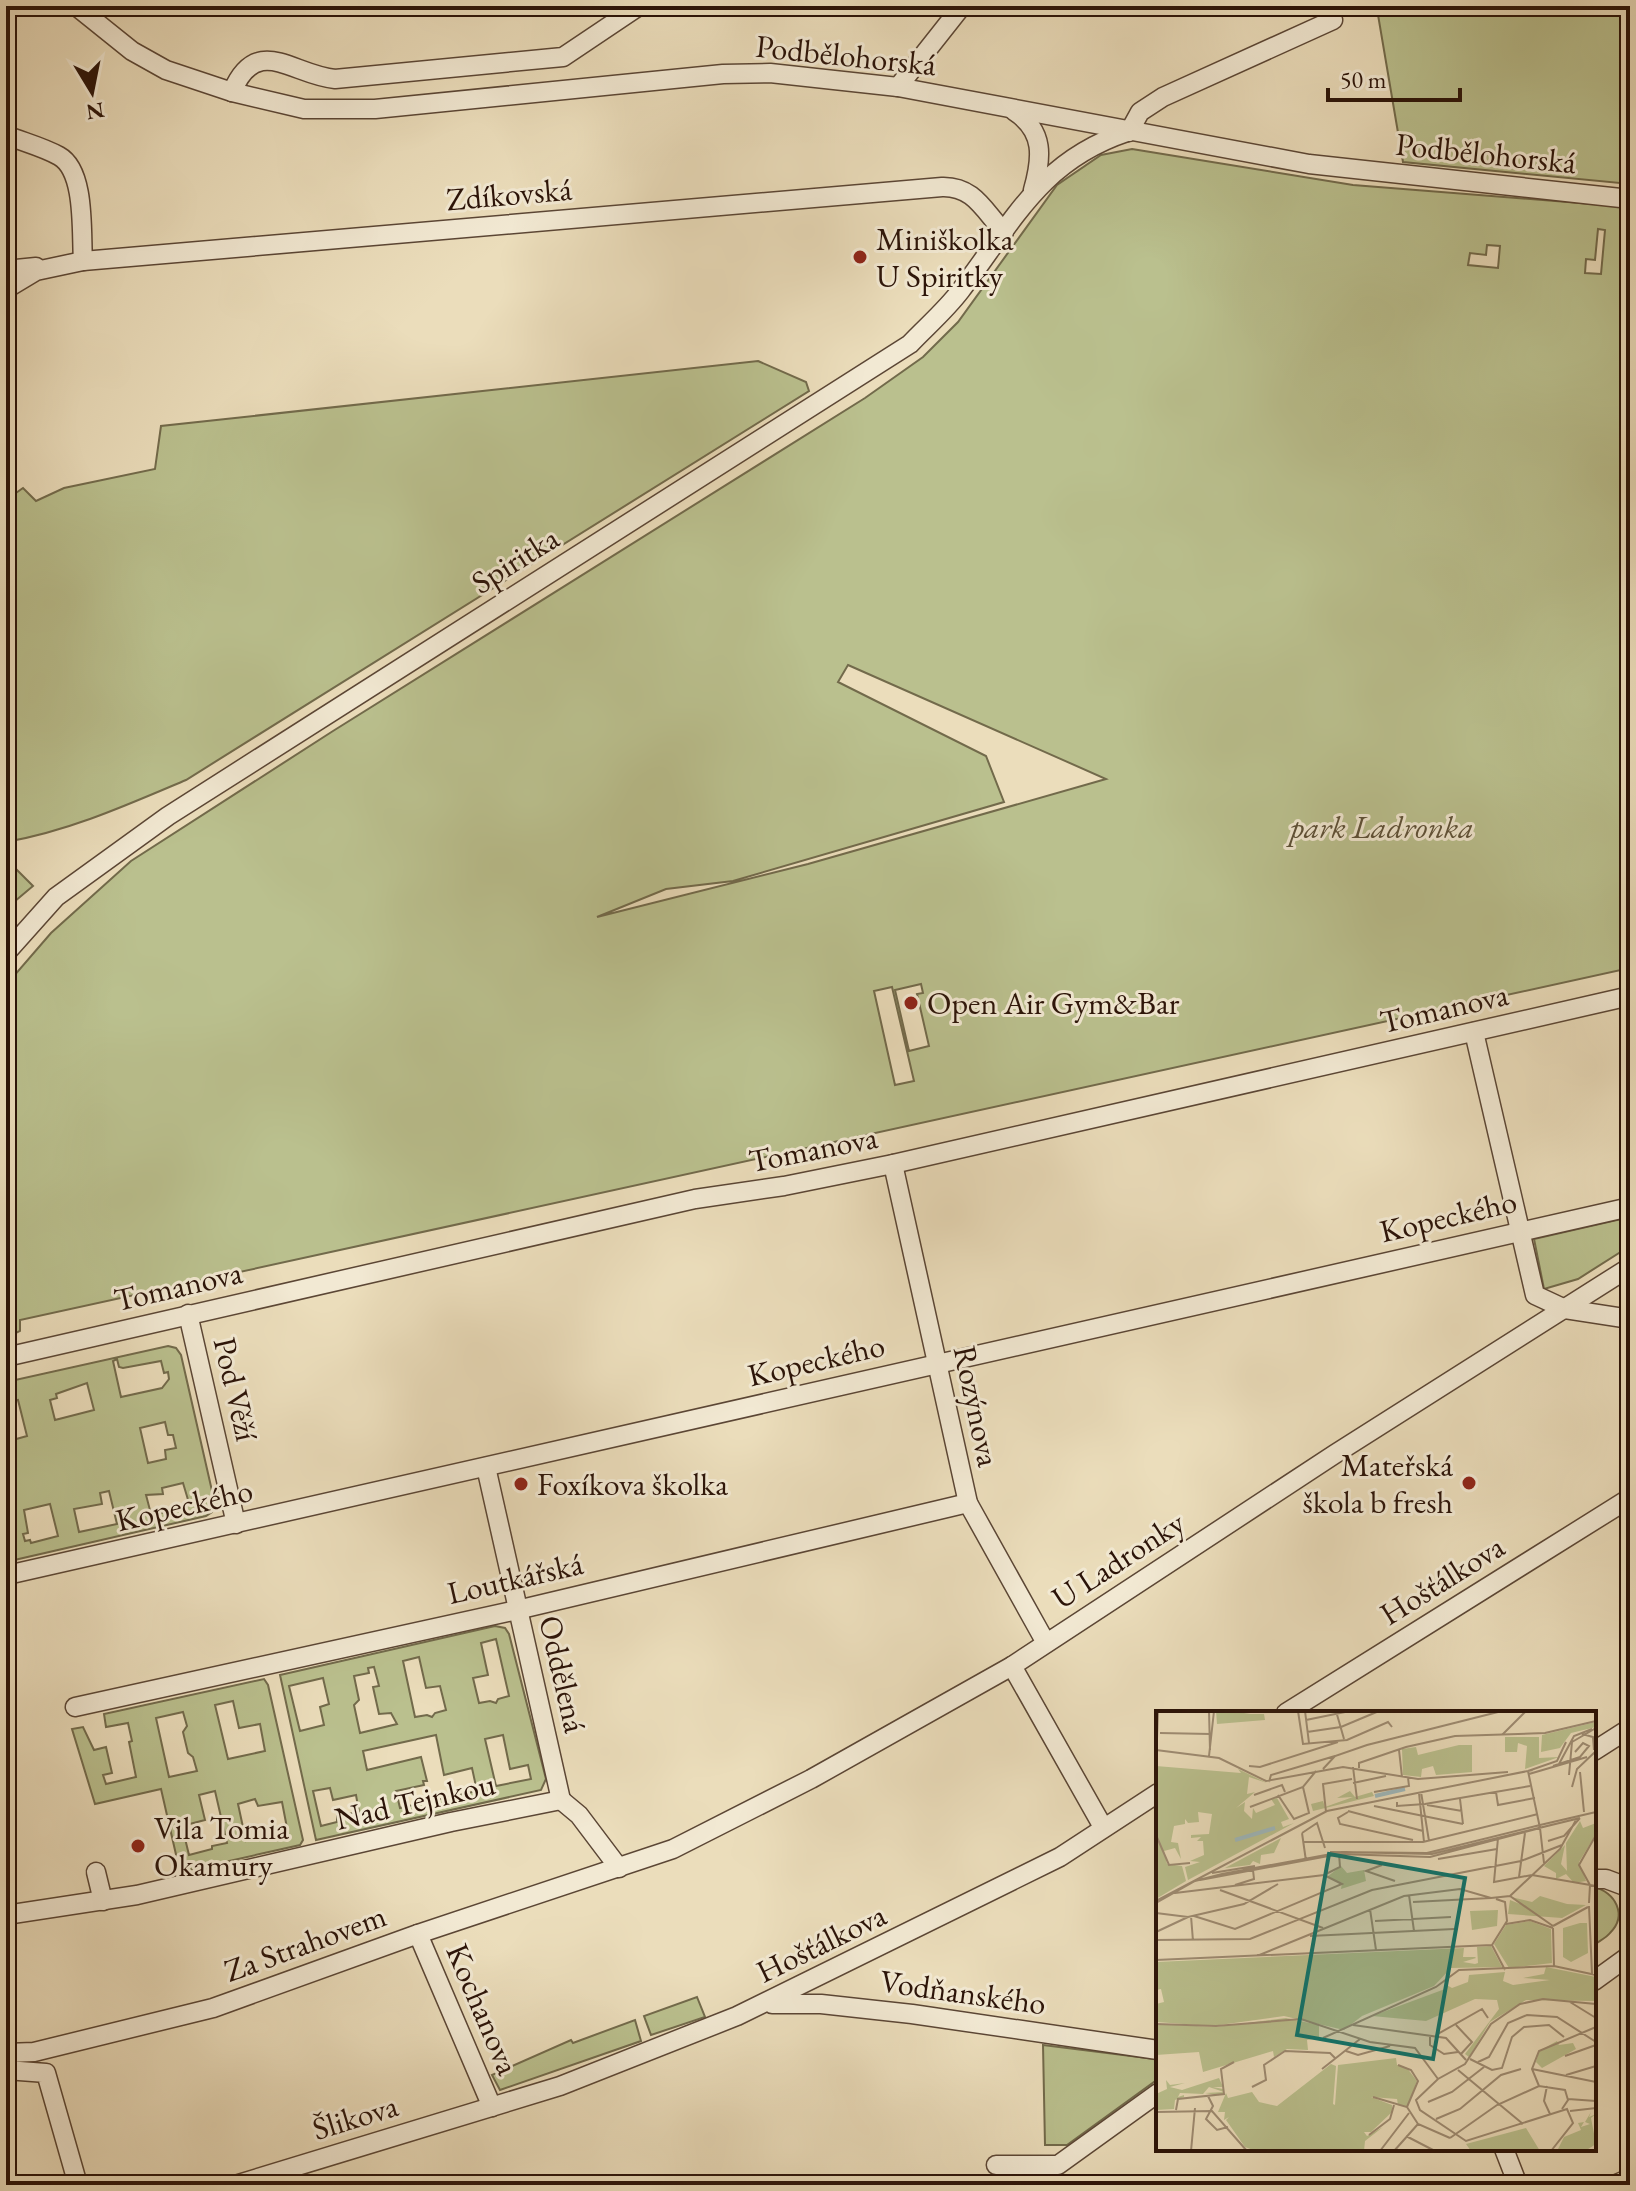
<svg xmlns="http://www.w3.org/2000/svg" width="1636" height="2191" viewBox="0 0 1636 2191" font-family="'EB Garamond',serif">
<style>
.green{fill:#bac08e;stroke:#726a4b;stroke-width:2;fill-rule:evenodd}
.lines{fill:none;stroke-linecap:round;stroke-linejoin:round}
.minor-casing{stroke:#5b4635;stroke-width:21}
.minor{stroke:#f2e9d3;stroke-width:18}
.poi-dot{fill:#8f2418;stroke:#f2e9d3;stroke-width:3}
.labels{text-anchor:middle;stroke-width:6;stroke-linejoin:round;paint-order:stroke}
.street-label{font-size:32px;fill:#2b1308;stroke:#f2e9d3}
.poi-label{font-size:32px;fill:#2b1308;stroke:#f2e9d3;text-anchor:start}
.park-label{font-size:32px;font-style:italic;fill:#5d5037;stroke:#f2e9d3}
.inset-river{fill:none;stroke:#9eb8bc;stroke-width:4}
.inset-road{fill:none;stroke:#9e8c73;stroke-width:2}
.view{fill:#0f766e;fill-opacity:0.15;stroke:#0f766e;stroke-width:4}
.inset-edge{fill:none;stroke:#2b1308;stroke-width:4}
</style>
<rect width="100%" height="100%" fill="#ebddbb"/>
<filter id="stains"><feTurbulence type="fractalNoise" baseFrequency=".0025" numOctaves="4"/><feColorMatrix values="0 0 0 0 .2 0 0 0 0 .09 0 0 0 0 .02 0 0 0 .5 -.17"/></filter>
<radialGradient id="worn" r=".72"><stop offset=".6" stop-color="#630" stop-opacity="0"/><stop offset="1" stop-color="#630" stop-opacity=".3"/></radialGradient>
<g class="green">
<polygon points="1387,6 1630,6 1630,184 1403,162 1377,9"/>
<path d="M1132 149 1353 185 1630 207V968L20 1320V1331L6 1338V985L51 933 131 861 333 731 865 398 923 357 958 322 1057 185 1101 155ZM1598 229 1605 230 1601 274 1585 273 1586 259 1595 260ZM1487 245 1500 246 1498 268 1468 265 1470 253 1486 255ZM848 665 1106 779 808 864 597 917 666 889 733 881 1004 802 986 756 838 682ZM921 984 923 993 917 994 929 1046 909 1051 895 990ZM892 987 914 1081 895 1085 874 991Z"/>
<path d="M758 361 806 382 809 391 186 780C127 805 69 831 6 842V500L23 488 36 501 64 488 155 469 161 426Z"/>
<polygon points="6,859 33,886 8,907 6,904"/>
<polygon points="1630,1217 1630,1246 1578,1279 1544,1289 1534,1239"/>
<path d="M168 1346 176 1348 181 1355 215 1504 212 1512 206 1516 10 1561 6 1543V1434L9 1441 27 1436 18 1400 6 1402V1382ZM117 1359 119 1367 123 1368 161 1361 164 1373 168 1372 169 1379 162 1388 121 1397 113 1361ZM87 1383 94 1410 55 1420 50 1400 57 1398 56 1394ZM165 1422 168 1435H173L176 1448 165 1450 166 1459 148 1463 140 1428ZM183 1483 189 1503 176 1507 177 1511 151 1514 146 1495 163 1494 162 1488ZM109 1491 117 1524 79 1532 74 1509 102 1504 100 1493ZM50 1504 58 1536 31 1543 30 1540 25 1541 23 1534 28 1533 24 1510Z"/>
<path d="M495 1626 505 1628 509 1634 546 1779 541 1790 316 1840 280 1675ZM496 1639 509 1696 498 1699 496 1703 490 1701 479 1703 473 1678 488 1675 481 1643ZM419 1657 426 1688 440 1686 446 1710 435 1713 432 1717 427 1715 415 1717 403 1661ZM374 1667 379 1686 373 1687 379 1714 391 1713 397 1724 360 1733 354 1705 359 1700 354 1676 369 1673 368 1668ZM323 1678 329 1704 320 1707 324 1725 300 1731 289 1686ZM436 1735 444 1775 472 1768 477 1791 400 1808 396 1791 424 1785 423 1781H427L421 1757 367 1770 363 1751ZM503 1735 510 1769 528 1765 531 1779 496 1786 485 1739ZM330 1788 333 1800 356 1795 359 1812 337 1816V1822L321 1826 313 1791Z"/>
<path d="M264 1679 268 1685 303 1840 300 1845 180 1872 161 1789 95 1804 72 1729 83 1727 94 1750 106 1747 112 1773 103 1775 106 1784 136 1777 129 1742 132 1741 128 1723 106 1727 104 1714ZM233 1701 239 1728 260 1724 265 1751 228 1759 215 1705ZM183 1712 187 1726 183 1732 188 1753 193 1757 197 1771 169 1777 156 1718ZM215 1791 227 1843 212 1846V1849L189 1855 182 1826 205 1820 199 1795ZM255 1799 258 1806 282 1802 288 1833 246 1841 238 1804Z"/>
<path d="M1594 1887C1615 1892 1628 1915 1610 1933 1606 1938 1599 1941 1594 1945Z"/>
<polygon points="697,1997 705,2017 651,2035 644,2016"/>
<polygon points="635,2020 641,2041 500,2090 492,2075 571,2040 573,2043"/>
<polygon points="1043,2045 1155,2059 1158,2062 1158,2079 1067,2145 1045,2145"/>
</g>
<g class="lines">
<defs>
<g id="minor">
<polyline points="76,6 132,51 166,70 232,92 304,109 375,109 723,74 770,73 898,87 1309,164 1630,199"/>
<polyline points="898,87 962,6"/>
<path d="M232 92C257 33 292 75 335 79L563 57 639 6"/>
<path d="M1014 111C1045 131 1042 158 1033 190"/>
<polyline points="1129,132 1140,112 1163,97 1333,20"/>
<path d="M6 135C23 142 43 147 59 156 86 171 81 233 83 261"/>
<polyline points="6,270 36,267"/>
<path d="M6 289 36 271 83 261 942 187C974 186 984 211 1004 232"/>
<path d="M6 953 56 897 168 816 910 344C926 327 946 310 961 290 1013 222 1040 161 1127 132"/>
<polyline points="1474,1032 1535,1295 1565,1309 1630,1319"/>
<polyline points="893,1164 968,1503 1046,1643"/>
<polyline points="188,1314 236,1524"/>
<polyline points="6,1357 695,1199 784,1186 893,1164 1630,996"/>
<polyline points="486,1467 561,1800"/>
<polyline points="16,1573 1630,1207"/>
<polyline points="1012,1666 1103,1827"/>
<polyline points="75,1707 517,1610 968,1503"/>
<polyline points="1286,1713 1630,1498"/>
<polyline points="1594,1751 1630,1728"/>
<polyline points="561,1800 579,1815 619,1868"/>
<polyline points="96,1872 103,1901"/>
<polyline points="1594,1879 1606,1879 1630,1888"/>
<polyline points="6,1915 137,1895 451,1822 561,1800"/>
<polyline points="418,1934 492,2107"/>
<polyline points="1594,1981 1630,1955"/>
<polyline points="772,2004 821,2004 912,2014 1158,2050"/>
<polyline points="6,2053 34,2052 213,2008 418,1934 673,1849 811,1779 1012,1666 1335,1454 1630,1267"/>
<polyline points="6,2070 46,2073 78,2185"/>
<polyline points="1504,2149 1518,2185"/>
<polyline points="996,2165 1058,2165 1158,2093"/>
<polyline points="235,2185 560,2086 737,2016 1060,1857 1158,1793"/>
<polyline points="1614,2185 1630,2178"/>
</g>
</defs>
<use href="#minor" class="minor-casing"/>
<use href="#minor" class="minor"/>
</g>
<g class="poi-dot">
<circle cx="860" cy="257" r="8"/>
<circle cx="911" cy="1003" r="8"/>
<circle cx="1469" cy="1483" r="8"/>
<circle cx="521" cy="1484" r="8"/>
<circle cx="138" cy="1846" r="8"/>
</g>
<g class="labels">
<g class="street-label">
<text transform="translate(846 55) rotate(6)" y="11">Podbělohorská</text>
<text transform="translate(1486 153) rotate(6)" y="11">Podbělohorská</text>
<text transform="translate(509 194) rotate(-5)" y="11">Zdíkovská</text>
<text transform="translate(515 560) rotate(-32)" y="11">Spiritka</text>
<text transform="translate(1444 1008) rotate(-13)" y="11">Tomanova</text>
<text transform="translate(813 1149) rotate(-11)" y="11">Tomanova</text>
<text transform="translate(1448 1216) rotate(-13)" y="11">Kopeckého</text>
<text transform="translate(178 1286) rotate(-13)" y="11">Tomanova</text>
<text transform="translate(816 1360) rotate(-13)" y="11">Kopeckého</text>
<text transform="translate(236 1389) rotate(77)" y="11">Pod Věží</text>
<text transform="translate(977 1406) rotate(78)" y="11">Rozýnova</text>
<text transform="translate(184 1505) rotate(-13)" y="11">Kopeckého</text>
<text transform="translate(1118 1560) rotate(-33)" y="11">U Ladronky</text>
<text transform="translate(515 1578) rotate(-13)" y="11">Loutkářská</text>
<text transform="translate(1442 1580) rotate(-32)" y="11">Hošťálkova</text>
<text transform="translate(563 1674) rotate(77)" y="11">Oddělená</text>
<text transform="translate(415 1801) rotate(-13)" y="11">Nad Tejnkou</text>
<text transform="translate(305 1943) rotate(-20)" y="11">Za Strahovem</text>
<text transform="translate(821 1943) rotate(-26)" y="11">Hošťálkova</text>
<text transform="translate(963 1992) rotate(8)" y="11">Vodňanského</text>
<text transform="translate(483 2009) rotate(67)" y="11">Kochanova</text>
<text transform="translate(355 2117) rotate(-17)" y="11">Šlikova</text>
</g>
<g class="poi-label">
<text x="876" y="250">Miniškolka<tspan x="876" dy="37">U Spiritky</tspan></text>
<text x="927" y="1014">Open Air Gym&amp;Bar</text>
<text x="1453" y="1476" text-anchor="end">Mateřská<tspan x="1453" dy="37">škola b fresh</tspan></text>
<text x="537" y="1495">Foxíkova školka</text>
<text x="154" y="1839">Vila Tomia<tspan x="154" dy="37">Okamury</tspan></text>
</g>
<g class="park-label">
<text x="1382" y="838">park Ladronka</text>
</g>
</g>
<g transform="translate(1156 1711)">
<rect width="440" height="440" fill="#ebddbb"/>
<path d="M60 0H108L88 3H108L109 9 61 13ZM440 11V16L415 22 404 37 385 41 386 24ZM349 26H383V47L403 46 369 58 371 35 362 32 361 41H349ZM303 34H316V61L280 64 277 55 266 58 265 66 247 64 246 38 260 36 262 44ZM0 55 85 62 82 58 111 72 93 66 91 83 99 81 80 97 89 91 88 100 96 108 97 97 100 102 119 94 115 88 121 87 133 108 125 111 127 116 138 112 32 169 29 156 44 151 34 150 48 144 47 130H41L45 126 35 127V124L53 123 56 103 42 101 43 111 32 112 29 108V113L18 115 15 131 22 132 25 148 19 137 8 140 11 153 26 155 30 170 0 188ZM194 80 199 86 216 81 218 85 157 100 155 93 167 90 169 96 197 86 181 87ZM424 110 427 117 440 112V123L423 151 430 170 418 172 410 163 400 168V162L388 155 409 134 405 153 411 160 410 132ZM125 127 118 142 105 144 104 153 97 150 94 154 69 157ZM185 155 191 162 208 159 210 170 185 178 186 172 171 166ZM384 185 411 193 430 194 406 207 352 203 354 189 364 193 355 186 376 191ZM342 199 341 215 316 219 314 200ZM374 210 395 218 396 252 353 257 338 233 350 214ZM424 212H431L432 242 415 251 407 246V217ZM335 235 346 256 295 257 278 275 206 305 188 319 128 305 56 315 0 311V293L8 291 5 278 0 279V251L308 237 307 246H319L320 247 307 251 319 253 322 252 321 236ZM390 256 440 266V290L370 289 334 311 313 346 309 343 343 298 341 289 319 288 270 310 216 305 289 278V273L296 277 312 271 313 264 349 261 347 270 357 274 394 269 367 267 388 263ZM130 307 163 314V327L151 329 152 339 131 338 118 346 117 340 47 361 43 341 0 344V313L60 316ZM401 330 403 334 417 332 420 338 386 357 380 351 383 340ZM240 347 241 354 251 357 261 370 251 396 242 394 241 388 215 386 236 394V401L215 421H208L211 425 227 416 209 430 208 440H100L89 436 70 409 73 406 68 409 69 401H62L70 382 72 387 96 381 103 391 121 395 175 353 180 355 177 393 179 394 182 354ZM63 367 67 376H57L67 378 68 381 67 383 60 384 49 382 68 381 53 376 47 383 24 382 22 386 28 384V386L19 389 18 398 0 399V383L11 378 10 369 14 374 29 372 14 376 26 379ZM435 401 433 406 440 403 435 407 440 433 429 440H401L408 426 425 419 422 412 428 411 425 416 434 413 429 411ZM370 417 384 440H315L310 433Z" fill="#bac08e"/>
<path class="inset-river" d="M219 85 249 78M79 129 119 117"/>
<path class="inset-road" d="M53 0 54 39M142 0 147 33 191 29 232 11 236 16M149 0 153 32M180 0 188 28M150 9 194 0M151 21 185 16 223 0M4 22 54 23M426 23 437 26 438 39M346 24 370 0M0 39 63 47 110 70 187 56 262 68 352 61M243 39 246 66M53 45 58 0M403 53 418 25 436 18M0 55 2 0M93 55 104 56 182 31M397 55 424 46 433 35 427 32 419 41M197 56 201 88M203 57V52L250 36 299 25 389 22 440 10M167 58 179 45 211 34 346 0M372 60 384 117M372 60 401 50 410 31M424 61 428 101M373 63 431 46M413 64 416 31 440 17M113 71 115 64 179 45M197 72 230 65M416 76 421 58 440 40M218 81 253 75 252 67M265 81 273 130M340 81 342 94 379 87M263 82 268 131M98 84 126 74 129 81M122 84 138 108 153 102 147 76M304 88 307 113M241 91V95L269 93 374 75M271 94 306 100M218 95 307 113M94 96 147 76 160 60M192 100 267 120M170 101 167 73 196 68M192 101 182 107 184 113 257 129M384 114 440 101M146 122 161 112 169 137M146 122 150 150M0 124 13 154 34 152M342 127 338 171 376 164 440 175M392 130 408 125 424 107M147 131H267L382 103M174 141 271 142 384 114M282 148 341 138M226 154 210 160 239 170M56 162 99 155M363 166 369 122M44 169 183 143 274 146 384 117 388 152M79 174 98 168 97 159M64 179 167 217M19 182 168 164 184 156 183 143M253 184 258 220M354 185 397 215M0 190 171 100 377 59M257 191 335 187M0 192 39 170 66 163 186 141 276 143 424 107M433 192 434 174 423 154 440 124M433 195 436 263M214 198 220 239M0 202 32 206 88 193 122 173M35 205 37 230M38 205 79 218 186 173 168 164M219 210 295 206M350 213 374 209 397 217M397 215 432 196M397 217 398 255M0 221 32 206M154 225 298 218M0 229 94 228 216 179 365 150 406 134M336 234 351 210 349 191 340 188M336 234 349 259M101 245 248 185 304 178 335 187 354 185 404 138 420 109M0 249 336 234M414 291 440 307M0 313 60 315 145 308 214 331 259 337 282 368M197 314 290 327 310 349M300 314 316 331 305 343M280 324 326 298 332 307M274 325V334L288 343 302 341M167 327 280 276 303 259 398 255 440 264M190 340 202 344 234 335M409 345 440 334M314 348 336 359 346 357 356 326 368 316 393 314 408 326M322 351 333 346 352 312 371 304 401 306 440 331M242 354 255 359 262 370 251 396M166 358 204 328M376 358 440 371M302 359 367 413M410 364 440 355M383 375 376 358 383 340 440 316M391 375 388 390 394 403M96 376 110 369 108 354 129 340 174 342 180 348M52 385 57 395 50 408 61 419 72 416M217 386 251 396 262 413 294 427M412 388 440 390M272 391 296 381 328 356M20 399 22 388 68 383 65 358 78 351M414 400 440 397M0 401 56 400 91 440M280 408 304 398 345 364 365 358M213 424 234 408 238 394M250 425 279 440M294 427 341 394 383 375 409 379 412 389 406 398M35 440 39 397M224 440 253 402M238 440 262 413M395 440 417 412 411 398 310 430 264 399 260 389 282 368 309 353 335 313 364 293 387 288 440 293"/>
<path class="view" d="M173 143 309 167 277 348 141 324Z"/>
<rect width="440" height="440" class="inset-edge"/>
</g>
<rect width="1636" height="2191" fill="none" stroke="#ebddbb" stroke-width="32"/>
<rect x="8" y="8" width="1620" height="2175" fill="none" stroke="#2b1308" stroke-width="4"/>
<rect x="16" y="16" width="1604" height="2159" fill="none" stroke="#2b1308" stroke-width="2"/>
<g transform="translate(92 92) rotate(170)" stroke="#f2e9d3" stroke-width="6" paint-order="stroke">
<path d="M0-6L14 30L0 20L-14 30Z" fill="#2b1308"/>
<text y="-12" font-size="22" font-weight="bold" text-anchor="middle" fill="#2b1308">N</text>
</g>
<path d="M1328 88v12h132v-12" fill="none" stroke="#2b1308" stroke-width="4"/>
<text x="1340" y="88" font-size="24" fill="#2b1308" stroke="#f2e9d3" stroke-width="6" paint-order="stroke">50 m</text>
<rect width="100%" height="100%" filter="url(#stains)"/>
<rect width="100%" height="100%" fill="url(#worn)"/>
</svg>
